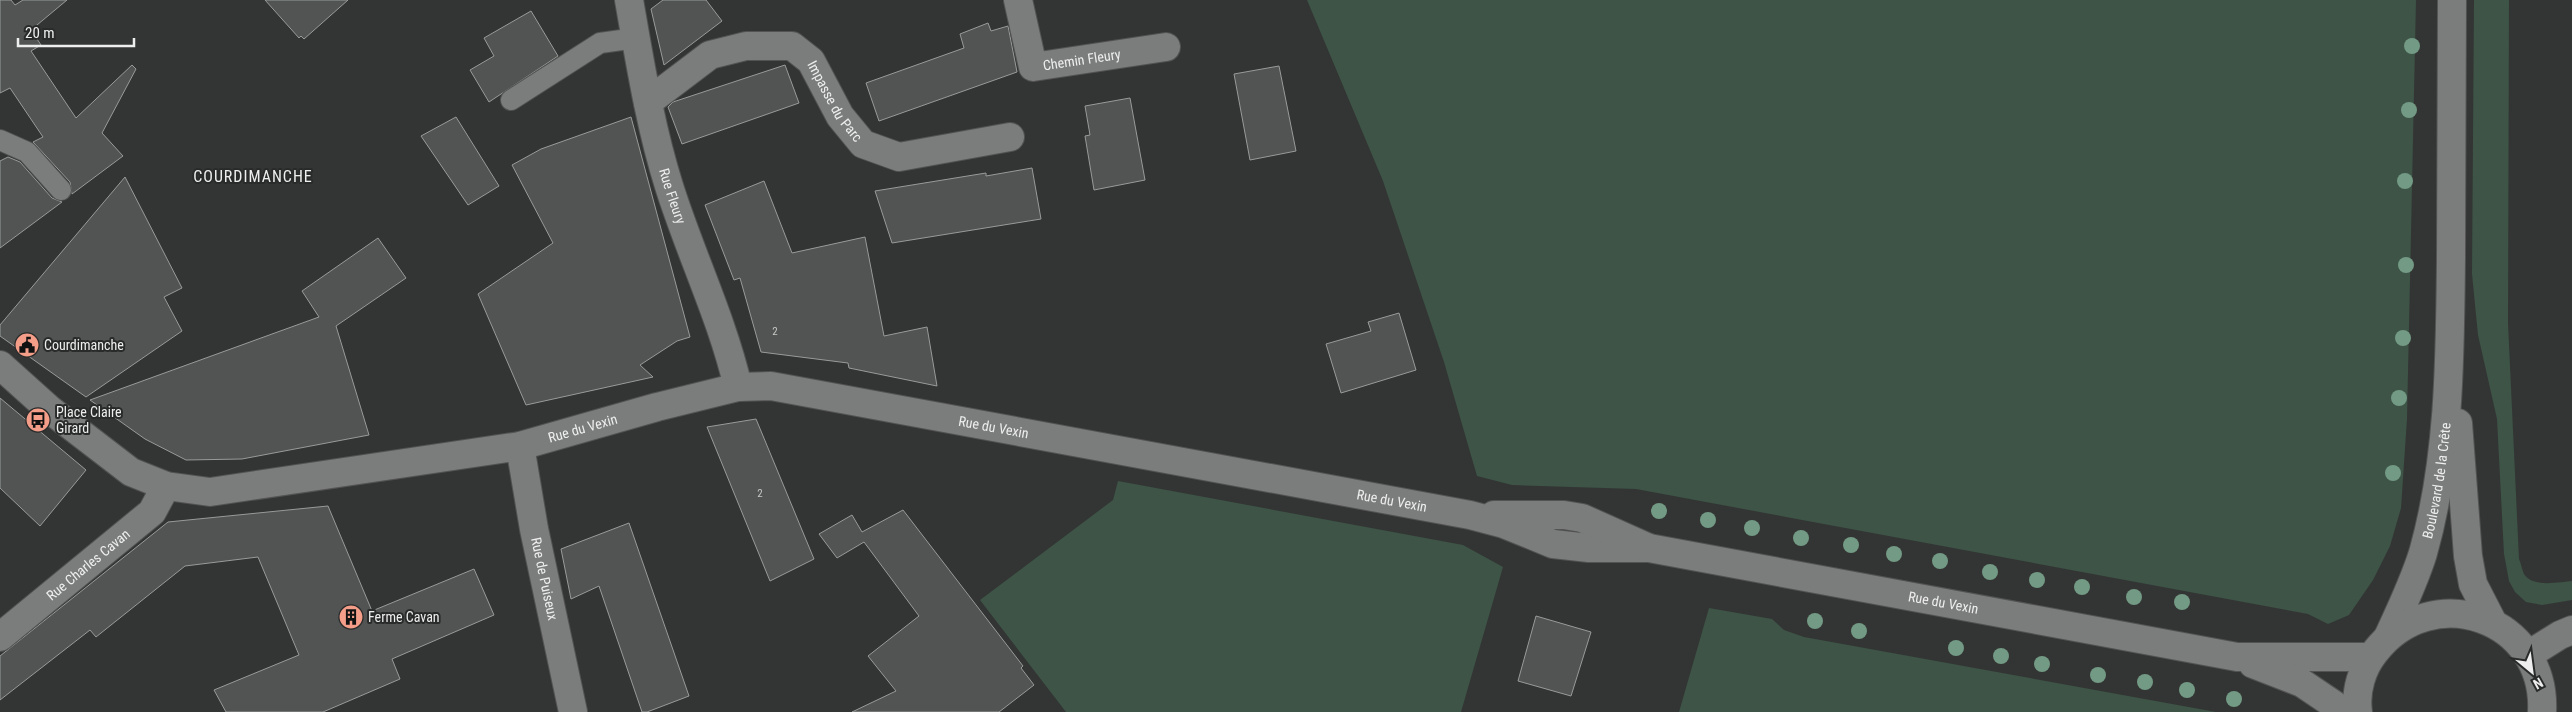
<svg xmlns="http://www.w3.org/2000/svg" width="2572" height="712" viewBox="0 0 2572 712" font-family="'Roboto Condensed',sans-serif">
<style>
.green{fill:#3d5447}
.building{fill:#515452;stroke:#989b99}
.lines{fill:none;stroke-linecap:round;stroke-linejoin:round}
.service-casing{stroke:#525352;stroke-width:22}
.minor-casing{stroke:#525352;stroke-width:30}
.tertiary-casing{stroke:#525352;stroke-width:30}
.secondary-casing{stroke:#525352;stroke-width:30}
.service{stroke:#7b7d7c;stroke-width:20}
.minor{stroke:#7b7d7c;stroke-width:28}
.tertiary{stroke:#7b7d7c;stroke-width:28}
.secondary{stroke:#7b7d7c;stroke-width:28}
.tree{fill:#739a84}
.labels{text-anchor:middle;stroke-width:4;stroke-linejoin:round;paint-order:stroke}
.number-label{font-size:11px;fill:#c6c8c6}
.street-label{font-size:14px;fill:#edeeed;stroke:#292b2a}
.poi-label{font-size:14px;fill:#edeeed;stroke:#292b2a;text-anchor:start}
.quarter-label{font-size:16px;letter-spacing:1px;fill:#edeeed;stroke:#292b2a}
</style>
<rect width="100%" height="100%" fill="#333534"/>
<g class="green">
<polygon points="1307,0 2416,0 2407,419 2401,508 2390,546 2373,580 2349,615 2328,624 2308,614 1636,489 1512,485 1477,476 1444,362 1383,181"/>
<path d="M2474 0H2509L2508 323 2519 559C2521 563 2522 570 2524 574 2533 588 2559 582 2572 581V600L2542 605 2526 602 2515 592 2509 581 2504 554 2497 419 2478 335 2472 274Z"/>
<polygon points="1118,481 1463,545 1503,567 1461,712 1066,712 980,600 1113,500"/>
<polygon points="1709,608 1772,619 1784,630 1804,637 2216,712 1679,712"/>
</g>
<g class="building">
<polygon points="0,0 11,0 15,5 23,0 67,0 31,30 41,45 31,51 76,118 132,65 136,69 102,133 123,156 72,194 70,182 33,142 43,137 10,88 0,93"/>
<polygon points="265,0 348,0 304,39 301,36 299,38"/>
<polygon points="663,0 706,0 722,21 664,65 651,9"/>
<polygon points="531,11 558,56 489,102 470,70 494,56 484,38"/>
<polygon points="988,23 991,31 1008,26 1017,72 879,121 866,83 964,48 960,34"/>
<polygon points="785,65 799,103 682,144 668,107 673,102"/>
<polygon points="1279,66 1296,151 1250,160 1234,74"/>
<polygon points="1130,98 1145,180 1094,190 1085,136 1090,135 1085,106"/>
<polygon points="456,117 499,186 468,205 421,136"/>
<polygon points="631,117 690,337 677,341 640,365 653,377 526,405 478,294 553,243 512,165 541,149"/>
<polygon points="8,157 20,162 52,198 62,202 0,248 0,161"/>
<polygon points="1032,168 1041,219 892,243 875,191 986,173 986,176"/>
<polygon points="125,177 182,288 164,297 182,331 86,397 0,336 0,325"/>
<polygon points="764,181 792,253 865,237 884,336 927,327 937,386 849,368 848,363 761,352 740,278 734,280 705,205"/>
<polygon points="378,238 406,278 336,326 369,435 242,459 186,460 145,439 90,400 319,317 302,291"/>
<polygon points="1399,313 1416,370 1341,393 1326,344 1371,331 1368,322"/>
<polygon points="0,398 86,470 40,526 0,488"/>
<polygon points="756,419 814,559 770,581 707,427"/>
<polygon points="328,506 372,611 474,569 494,615 392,659 400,679 323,712 226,712 214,690 299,655 258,557 185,566 96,637 90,630 0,700 0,656 168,522"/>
<polygon points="903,510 1023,666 1021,668 1034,685 999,712 852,712 896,691 868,656 919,616 864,542 837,558 819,534 852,515 862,532"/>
<polygon points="629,523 689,696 647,712 642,712 599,586 571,599 561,549"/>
<polygon points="1536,616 1591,632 1571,696 1518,681"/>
</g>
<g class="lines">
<defs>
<g id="service">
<polyline points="511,100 600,43 636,38"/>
<polyline points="0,140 27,152 61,190"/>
</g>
<g id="minor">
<path id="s1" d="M629 0C640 62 650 126 669 186 690 253 722 318 738 387"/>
<path id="s2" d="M1018 0 1033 67 1166 47"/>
<path id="s3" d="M648 102 710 55 746 46H792L811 61 840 116 863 144 899 157 1010 137"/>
<path id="s4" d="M520 446 534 529 573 712"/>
<polyline points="2528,655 2560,635 2572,630"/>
</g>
<g id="tertiary">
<path id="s5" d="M0 365 49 409 131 472 166 486 210 492 520 446 657 407 738 387 771 386 1470 515 1504 524 1553 544 1589 548H1649"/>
<path id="s6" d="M1494 515H1564L1582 518 1649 548 2237 657H2371"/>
<path id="s7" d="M0 637 152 512 166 486"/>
<polyline points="2253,664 2302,683 2345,712"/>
</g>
<g id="secondary">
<polyline points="2458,423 2468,556 2473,584 2493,623"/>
<path id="s8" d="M2388 637C2401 609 2414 582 2423 553 2450 458 2450 355 2451 257 2451 171 2452 86 2452 0"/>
<path d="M2358 712C2355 691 2362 668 2375 652 2432 578 2547 618 2542 712"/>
</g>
</defs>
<use href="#service" class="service-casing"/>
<use href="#minor" class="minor-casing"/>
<use href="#tertiary" class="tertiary-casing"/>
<use href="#secondary" class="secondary-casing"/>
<use href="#service" class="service"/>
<use href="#minor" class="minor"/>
<use href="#tertiary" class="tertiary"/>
<use href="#secondary" class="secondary"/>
</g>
<g class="tree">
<circle cx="2412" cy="46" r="8"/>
<circle cx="2409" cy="110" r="8"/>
<circle cx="2405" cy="181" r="8"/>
<circle cx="2406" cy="265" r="8"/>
<circle cx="2403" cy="338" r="8"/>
<circle cx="2399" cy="398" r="8"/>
<circle cx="2393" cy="473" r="8"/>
<circle cx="1659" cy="511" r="8"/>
<circle cx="1708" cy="520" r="8"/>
<circle cx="1752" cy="528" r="8"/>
<circle cx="1801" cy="538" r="8"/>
<circle cx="1851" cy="545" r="8"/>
<circle cx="1894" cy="554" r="8"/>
<circle cx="1940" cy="561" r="8"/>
<circle cx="1990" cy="572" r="8"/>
<circle cx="2037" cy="580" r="8"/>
<circle cx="2082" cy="587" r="8"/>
<circle cx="2134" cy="597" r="8"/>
<circle cx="2182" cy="602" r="8"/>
<circle cx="1815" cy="621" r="8"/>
<circle cx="1859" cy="631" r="8"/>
<circle cx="1956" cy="648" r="8"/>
<circle cx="2001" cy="656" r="8"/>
<circle cx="2042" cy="664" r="8"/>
<circle cx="2098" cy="675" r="8"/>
<circle cx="2145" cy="682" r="8"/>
<circle cx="2187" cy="690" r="8"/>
<circle cx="2234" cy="699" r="8"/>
</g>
<defs>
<symbol id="civic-disc" viewBox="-11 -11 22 22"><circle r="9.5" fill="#f49e8a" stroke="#292b2a"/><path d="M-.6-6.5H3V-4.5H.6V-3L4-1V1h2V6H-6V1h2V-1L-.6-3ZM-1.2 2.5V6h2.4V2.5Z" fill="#111"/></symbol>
<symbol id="bus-disc" viewBox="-11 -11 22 22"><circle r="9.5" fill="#f49e8a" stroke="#292b2a"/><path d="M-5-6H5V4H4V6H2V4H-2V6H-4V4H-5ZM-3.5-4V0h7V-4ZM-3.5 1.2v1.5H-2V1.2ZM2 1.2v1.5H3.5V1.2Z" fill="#111"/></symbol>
<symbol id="building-disc" viewBox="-11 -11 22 22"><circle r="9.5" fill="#f49e8a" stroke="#292b2a"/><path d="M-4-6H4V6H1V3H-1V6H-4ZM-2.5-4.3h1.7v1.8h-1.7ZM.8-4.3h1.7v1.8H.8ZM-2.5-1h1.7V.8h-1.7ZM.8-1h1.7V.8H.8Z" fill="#111"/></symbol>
</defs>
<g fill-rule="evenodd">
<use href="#civic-disc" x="13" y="331" width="28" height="28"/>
<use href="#bus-disc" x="24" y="406" width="28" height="28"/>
<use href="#building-disc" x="337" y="603" width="28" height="28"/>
</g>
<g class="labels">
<g class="number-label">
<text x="775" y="335">2</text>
<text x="760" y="497">2</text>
</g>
<g class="street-label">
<text dy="5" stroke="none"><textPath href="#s2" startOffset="118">Chemin Fleury</textPath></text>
<text dy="5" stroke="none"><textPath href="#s3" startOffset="232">Impasse du Parc</textPath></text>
<text dy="5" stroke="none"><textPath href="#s1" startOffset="201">Rue Fleury</textPath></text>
<text dy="5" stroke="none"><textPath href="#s5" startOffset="1050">Rue du Vexin</textPath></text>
<text dy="5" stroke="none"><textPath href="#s5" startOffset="630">Rue du Vexin</textPath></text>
<text dy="5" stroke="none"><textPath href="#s8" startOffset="165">Boulevard de la Crête</textPath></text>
<text dy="5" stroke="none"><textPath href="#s5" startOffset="1455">Rue du Vexin</textPath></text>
<text dy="5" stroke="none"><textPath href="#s7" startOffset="114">Rue Charles Cavan</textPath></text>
<text dy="5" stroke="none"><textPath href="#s4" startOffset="135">Rue de Puiseux</textPath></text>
<text dy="5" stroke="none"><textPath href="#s6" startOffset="461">Rue du Vexin</textPath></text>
</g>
<g class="poi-label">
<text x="44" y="350">Courdimanche</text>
<text x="56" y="417">Place Claire<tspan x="56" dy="16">Girard</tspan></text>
<text x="368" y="622">Ferme Cavan</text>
</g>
<g class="quarter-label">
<text x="253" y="182">COURDIMANCHE</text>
</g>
</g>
<g transform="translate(2532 672) rotate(151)" stroke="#292b2a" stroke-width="4" paint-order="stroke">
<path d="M0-4L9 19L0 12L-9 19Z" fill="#edeeed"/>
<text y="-8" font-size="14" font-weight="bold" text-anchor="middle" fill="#edeeed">N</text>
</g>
<path d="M18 38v8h116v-8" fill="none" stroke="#edeeed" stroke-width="2.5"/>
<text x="25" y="38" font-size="15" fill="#edeeed" stroke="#292b2a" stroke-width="4" paint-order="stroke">20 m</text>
</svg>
